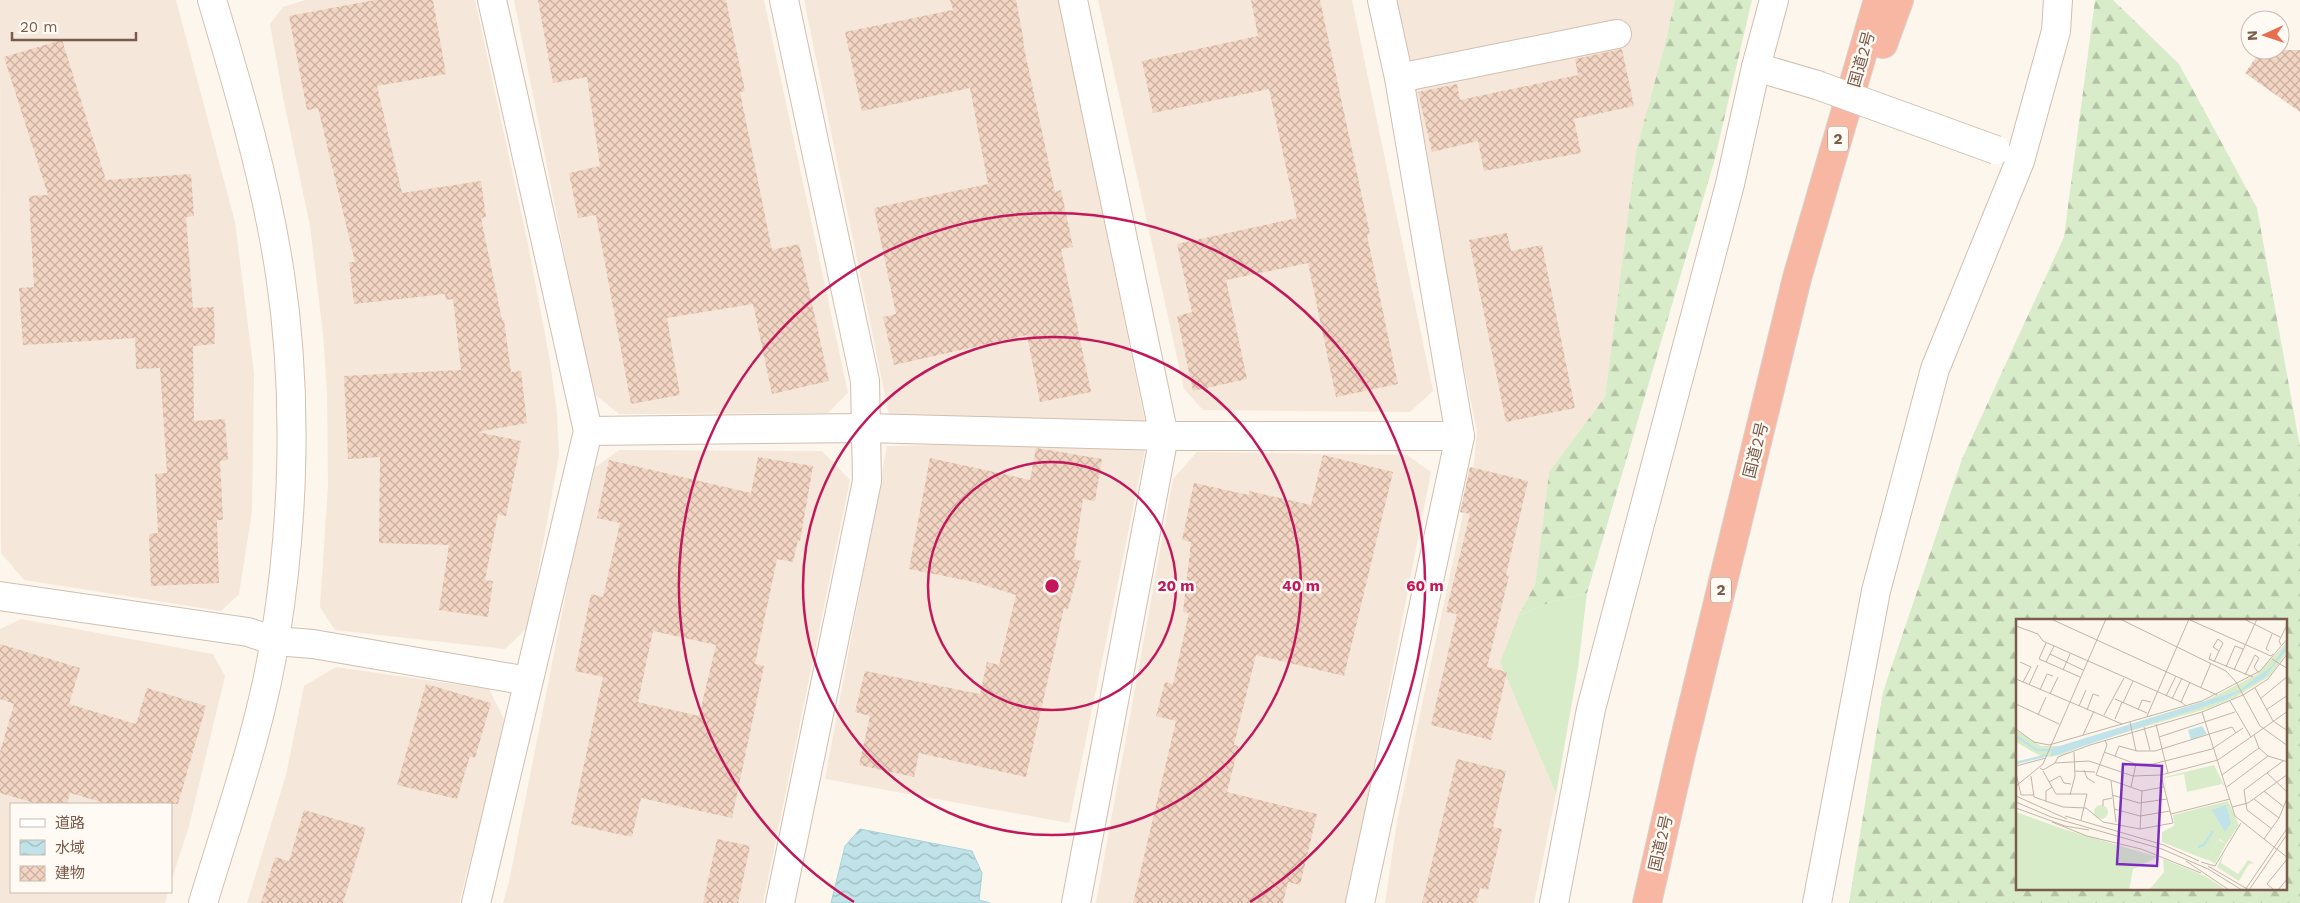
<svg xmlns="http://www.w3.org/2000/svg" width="2300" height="903" viewBox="0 0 2300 903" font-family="'Work Sans','Noto Sans JP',sans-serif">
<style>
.residential{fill:#f5e8da}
.grass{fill:#d8ecc9}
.forest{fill:url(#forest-firs);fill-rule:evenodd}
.water{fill:url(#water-waves);stroke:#a5d3da}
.building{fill:url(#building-cross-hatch);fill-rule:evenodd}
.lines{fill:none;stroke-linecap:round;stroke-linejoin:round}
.street-casing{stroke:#d1beb0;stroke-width:30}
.secondary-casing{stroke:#d6c0b0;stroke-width:30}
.highway-casing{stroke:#dad1cd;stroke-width:30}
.street{stroke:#fff;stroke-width:28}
.secondary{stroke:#fff;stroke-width:28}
.highway{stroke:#f7b7a3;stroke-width:28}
.street-bridge-casing{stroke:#d1beb0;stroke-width:30;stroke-linecap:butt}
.street-bridge{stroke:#fff;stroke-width:28}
.ring{fill:none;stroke:#c2185b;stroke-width:2.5}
.labels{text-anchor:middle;stroke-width:5;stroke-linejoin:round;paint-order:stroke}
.shield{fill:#fffaf3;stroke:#a28b7f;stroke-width:1}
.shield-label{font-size:15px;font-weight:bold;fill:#7a5c4d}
.street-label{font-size:16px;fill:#7a5c4d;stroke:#fffaf3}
.inset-river{fill:none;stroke:#bfe3e8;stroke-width:2.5}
.inset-road{fill:none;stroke:#c5b3a7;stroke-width:1}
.view{fill:#7b2cbf;fill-opacity:0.15;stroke:#7b2cbf;stroke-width:2.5}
.inset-edge{fill:none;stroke:#7a5c4d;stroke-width:2.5}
.centre{fill:#c2185b;stroke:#fffaf3;stroke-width:2.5}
.ring-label{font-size:15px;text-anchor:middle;font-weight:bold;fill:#c2185b;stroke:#fffaf3;stroke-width:5;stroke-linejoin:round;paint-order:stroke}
</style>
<defs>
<pattern id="forest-firs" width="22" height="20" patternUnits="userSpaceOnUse" patternTransform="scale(1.25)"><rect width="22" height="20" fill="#d8ecc9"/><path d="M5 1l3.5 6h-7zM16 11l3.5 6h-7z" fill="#b4c2a5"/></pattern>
<pattern id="water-waves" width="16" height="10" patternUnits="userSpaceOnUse" patternTransform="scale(1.25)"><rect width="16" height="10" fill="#bfe3e8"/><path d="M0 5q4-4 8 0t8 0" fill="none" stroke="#a0bbbe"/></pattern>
<pattern id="building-cross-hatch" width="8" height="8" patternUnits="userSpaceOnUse" patternTransform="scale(1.25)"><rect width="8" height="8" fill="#f3d5c3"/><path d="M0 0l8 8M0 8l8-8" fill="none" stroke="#cab0a1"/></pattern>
</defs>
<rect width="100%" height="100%" fill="#fdf6ec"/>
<g class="residential">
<polygon points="0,0 176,0 235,222 254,373 252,512 239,594 221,611 24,580 1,553"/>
<polygon points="305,0 475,0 528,244 550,361 557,413 559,456 528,627 505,649 335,630 320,607 328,485 327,393 323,334 310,226 283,97 270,24 283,7"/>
<polygon points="514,0 764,0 848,393 828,413 619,414 592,392"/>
<polygon points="804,0 1059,0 1145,422 890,420"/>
<polygon points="1098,0 1352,0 1433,391 1410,412 1203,410 1184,389"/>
<polygon points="1388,0 1675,0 1664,48 1636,151 1605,397 1549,472 1535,585 1518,616 1500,662 1556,794 1534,903 1385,903 1397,821 1474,463 1477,431"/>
<polygon points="1147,440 1069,823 825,779 887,446"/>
<polygon points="619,450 822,451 850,480 763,903 503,903 509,882 590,471"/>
<polygon points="1197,452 1407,455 1431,472 1347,903 1096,903 1173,479"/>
<polygon points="21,619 213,654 225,676 189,826 171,882 171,804 11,804 11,892 168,892 165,903 0,903 0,629"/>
<polygon points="336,667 489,689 504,719 490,784 459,903 247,903 286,775 304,686"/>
</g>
<polygon class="grass" points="1587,593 1578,668 1556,794 1500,662 1518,616 1553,601"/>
<g class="forest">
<polygon points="1675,0 1752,0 1714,162 1587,593 1553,601 1518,616 1535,585 1549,472 1605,397 1636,151 1664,48"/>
<path d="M2095 0H2113L2179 64 2257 208 2300 447V903H1849L1883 692 1962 459 2064 237ZM2018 620H2286V889H2018Z"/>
</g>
<polygon class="water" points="860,829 972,851 982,873 979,900 990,903 831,903 845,846"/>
<g class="building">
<polygon points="375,0 433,0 446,74 377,86 402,193 481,181 486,217 481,218 502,320 504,320 511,372 521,371 527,423 478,432 521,441 506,516 498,514 485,580 493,581 488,617 439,610 449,545 379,543 380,457 348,459 344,376 461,370 453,299 446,300 445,294 354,304 349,262 355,262 318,108 307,110 289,16"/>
<polygon points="538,0 726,0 745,91 740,92 772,250 799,244 829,381 772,394 753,304 667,318 680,395 631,404 596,215 578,218 569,173 600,166 587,77 553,83"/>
<polygon points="950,0 1016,0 1024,42 1023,43 1055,192 1061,190 1073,247 1061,249 1091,392 1040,402 1027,335 894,365 883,317 896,314 874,208 988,184 970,88 862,111 845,32 953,10"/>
<polygon points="1251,0 1320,0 1370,234 1367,235 1398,384 1336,397 1308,263 1226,280 1247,379 1193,391 1177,316 1192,312 1177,244 1297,218 1269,89 1153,113 1142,61 1258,36"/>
<polygon points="62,40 106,180 191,174 194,216 186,217 193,308 214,307 215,344 193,346 194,421 225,419 228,460 220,461 223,520 217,520 219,583 151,586 149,534 158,533 155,474 167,473 160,368 136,369 135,338 23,345 19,288 34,287 29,196 48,195 4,57"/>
<polygon points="1622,49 1634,106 1574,119 1581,153 1484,171 1478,141 1432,152 1418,92 1457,84 1460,100 1578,75 1575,59"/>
<polygon points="2261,50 2300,50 2300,112 2245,73"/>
<polygon points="1507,233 1511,251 1542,245 1575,408 1506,422 1469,240"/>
<polygon points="1036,448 1102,459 1095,501 1083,499 1074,559 1081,561 1068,609 1064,608 1026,777 919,753 914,777 859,765 870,716 855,712 865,671 980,694 987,662 999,665 1016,595 974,582 909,569 930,458 1030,480"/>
<polygon points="1323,455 1393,472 1344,676 1256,655 1234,745 1239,746 1227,792 1317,814 1300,885 1288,882 1283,903 1133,903 1176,721 1156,716 1165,682 1173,684 1189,613 1183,612 1191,542 1182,540 1194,483 1249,495 1249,491 1311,505"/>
<path d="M758 457 813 466 800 541 798 540 793 562 777 559 755 664 764 666 732 818 641 798 632 837 571 824 603 677 575 671 591 594 603 597 620 523 597 518 609 460 751 493ZM653 631 716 645 699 716 638 702Z"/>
<polygon points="1470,467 1528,481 1506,575 1509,576 1487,667 1507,672 1491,740 1431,725 1457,614 1446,612 1470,514 1460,512"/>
<polygon points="0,644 80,668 69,704 136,724 147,688 206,706 178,804 108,804 70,793 67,804 38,804 0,793 0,752 14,704 0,699"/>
<polygon points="426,684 491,703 475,758 470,756 457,799 397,785"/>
<polygon points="1457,759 1506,771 1493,827 1502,829 1488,890 1480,888 1476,903 1422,903"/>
<polygon points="304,810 366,828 343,903 261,903 275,857 289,861"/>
<polygon points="717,839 750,846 738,903 703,903"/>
</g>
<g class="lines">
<defs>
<g id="street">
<polyline points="1073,0 1164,436 1076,903"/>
<polyline points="1756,67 1817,85"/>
<polyline points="1399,78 1617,34"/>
<polyline points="588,431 866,428 1164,436 1460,436"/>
<polyline points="0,596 248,632 275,641 313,644 528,681"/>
<polyline points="476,903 588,431 492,0"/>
<polyline points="780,903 867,481 865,381 784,0"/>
<polyline points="1360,903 1460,436 1399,78 1382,0"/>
<polyline points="1554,903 1591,709 1730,184 1756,67 1774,0"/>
<polyline points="1817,903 1876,591 1935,369 2020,161 2056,31 2058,0"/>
</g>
<path id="secondary" d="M203 903C229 816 261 729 275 639 294 522 298 393 280 274 266 181 239 90 212 0"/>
<g id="highway">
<polyline points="1883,44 1899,0"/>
<polyline points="1647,903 1681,754 1797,278 1878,0"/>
</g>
</defs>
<use href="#street" class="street-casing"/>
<use href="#secondary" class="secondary-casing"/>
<use href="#highway" class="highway-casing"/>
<use href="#street" class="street"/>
<use href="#secondary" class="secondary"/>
<use href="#highway" class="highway"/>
<defs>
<polyline id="street-bridge" points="1817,85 1996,150"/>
</defs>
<use href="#street-bridge" class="street-bridge-casing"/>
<use href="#street-bridge" class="street-bridge"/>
</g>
<g class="ring">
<circle cx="1052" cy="586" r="124"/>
<circle cx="1052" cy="586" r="249"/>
<path d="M854 902A373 373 0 1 1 1250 902"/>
</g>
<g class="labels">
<g class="shield">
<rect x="1828" y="126.5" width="20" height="25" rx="4"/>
<rect x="1711" y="577.5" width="20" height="25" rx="4"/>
</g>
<g class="shield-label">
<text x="1838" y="144">2</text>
<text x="1721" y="595">2</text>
</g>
<g class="street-label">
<text transform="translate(1861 59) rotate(-74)" y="6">国道2号</text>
<text transform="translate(1755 450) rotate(-76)" y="6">国道2号</text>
<text transform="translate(1660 843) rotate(-77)" y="6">国道2号</text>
</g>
</g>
<g transform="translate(2016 619)">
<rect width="271" height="271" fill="#fdf6ec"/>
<path d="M271 23V33L254 57 220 78 193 89 76 123 46 136 26 138 0 123V111L25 127H45L189 82 240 56ZM198 146 209 168 206 165 171 173 168 155 149 159 150 172 148 158ZM209 231 205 244 222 255 232 241 238 244 233 245 223 262 201 248Z" fill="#d8ecc9"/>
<path d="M0 193 50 211 142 238 117 250 113 271H0ZM147 240 189 257 209 270 133 271 148 253Z" fill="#d8ecc9"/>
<path d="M203 221 210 225 199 245 191 240Z" fill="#d8ecc9"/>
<path d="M212 182 223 206 210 225 204 220 202 222 191 241 146 223V213L158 207 157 196ZM78 193a7 7 0 1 1 14 0a7 7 0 1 1-14 0Z" fill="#d8ecc9"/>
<path d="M271 24V30L248 59 211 80 34 138 37 129 222 72 256 47ZM186 107 191 115 175 121 172 111ZM210 186 215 204 209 213 196 191Z" fill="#bfe3e8"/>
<path class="inset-river" d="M0 117 21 131H40M0 144 32 136M182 228 188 226 197 212"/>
<path class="inset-road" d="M35 0 201 76M104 0 210 52 220 63 244 107 272 127M228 0 264 18M174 1 255 37 257 35M0 7 22 15 27 22 165 83M30 24 23 40 30 43M265 26 263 22 272 4M38 27 30 43 64 58M253 32 250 30 256 15M195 34 193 40 237 58M34 35 67 51M256 40 272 50M4 43 15 48 7 63M198 43 203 32 207 24 202 20 197 28 203 32M210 48 219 27 227 30M47 51 54 35M218 51 241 0M229 56 239 36 243 39 238 48 242 53M0 60 106 105M13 66 22 46M185 68 195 44M239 69 257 102 272 112M24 71 31 55 37 57M34 75 42 58M150 77 160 57M99 80 131 94M156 80 166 59M244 80 272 57M214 82 235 118M107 84 117 62M0 85 43 105M63 87 70 71M170 87 165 83 174 63M71 91 77 75 83 77M122 91 126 81 135 83M250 91 272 76M186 93 219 197 272 239M22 96 30 78M88 96 108 59M131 97 173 0M99 100 106 83M114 103 120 132M140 105 152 154M128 108 134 131M0 110 18 123 33 126 186 82 244 52 272 19M67 116 78 92M238 116 243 129 252 137 272 143M143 118 219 93M89 121 91 126 80 156 126 172 148 168M88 133 120 145H137L196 130 227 109M99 137 103 127 121 132H139L216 108 220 114M39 144 42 138 74 126 186 93 227 76 252 60 272 34M0 147 30 139M24 149 27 151 39 144 73 142 117 157 145 156 202 141 272 92M68 151 71 159 79 164M27 152 40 175H71L65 201M59 152 79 153M0 154 5 176H17M251 154 272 174M206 156 243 129M15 157 18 178 47 188 70 189 87 203 124 210 157 204 145 156M95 162 100 203M33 163 44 157 48 164 55 165M0 167 27 145 90 0M115 168 120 145M211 168 252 137M248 172 268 188M54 176 59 157 58 133M96 176 123 184 151 180M0 177 51 200M238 180 263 199M0 183 35 198 146 230 192 250 226 271M30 183V172L36 168M87 187V181L96 179M216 188 232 184 272 155M0 189 49 207 73 211M98 190 124 197 154 192M155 195 214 180M49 197 148 226 183 242M36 203 71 217 125 230 185 254M124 210 126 172M256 210 231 191 228 171 267 142M248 220 263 199 272 177M170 242 213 271M185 243 199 247 225 204M192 247 233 271M229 271 272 208M233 271 272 214M258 271 251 265 272 239M262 271 272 259"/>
<path class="view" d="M107 145 146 147 141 247 101 245Z"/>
<rect width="271" height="271" class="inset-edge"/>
</g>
<circle cx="1052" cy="586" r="8" class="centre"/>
<g class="ring-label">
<text x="1176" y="591">20 m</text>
<text x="1301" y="591">40 m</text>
<text x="1425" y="591">60 m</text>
</g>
<rect x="10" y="803" width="162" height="90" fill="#fffaf3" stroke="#cabbb1"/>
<rect x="20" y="819" width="25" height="8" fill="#ffffff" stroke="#cabbb1"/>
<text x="55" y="828" font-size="15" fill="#7a5c4d">道路</text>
<rect x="20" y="840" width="25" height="15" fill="url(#water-waves)" stroke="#cabbb1"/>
<text x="55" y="853" font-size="15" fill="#7a5c4d">水域</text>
<rect x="20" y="866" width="25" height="15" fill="url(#building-cross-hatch)" stroke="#cabbb1"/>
<text x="55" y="878" font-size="15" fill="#7a5c4d">建物</text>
<g transform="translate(2265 35) rotate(267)"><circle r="24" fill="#fffaf3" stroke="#cabbb1"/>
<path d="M0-4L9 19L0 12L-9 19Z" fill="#e76f51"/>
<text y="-8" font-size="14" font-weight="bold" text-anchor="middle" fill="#7a5c4d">N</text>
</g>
<path d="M12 32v8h124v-8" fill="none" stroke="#7a5c4d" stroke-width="2.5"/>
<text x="20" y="32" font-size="15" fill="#7a5c4d" stroke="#fffaf3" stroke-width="4" paint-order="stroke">20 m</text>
</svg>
